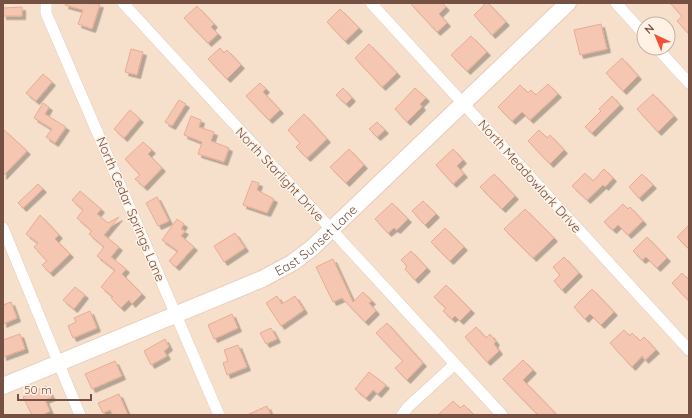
<svg xmlns="http://www.w3.org/2000/svg" width="692" height="418" viewBox="0 0 692 418" font-family="Quicksand,sans-serif">
<style>
.residential{fill:#f6dfcb;fill-rule:evenodd}
.building{fill:#f5c7b3;stroke:#e9ab92;filter:url(#shadow)}
.lines{fill:none;stroke-linecap:round;stroke-linejoin:round}
.street-casing{stroke:#e4cbbc;stroke-width:12}
.secondary-casing{stroke:#eacbb8;stroke-width:18}
.street{stroke:#fff;stroke-width:11}
.secondary{stroke:#fff;stroke-width:16}
.labels{text-anchor:middle;stroke-width:3;stroke-linejoin:round;paint-order:stroke}
.street-label{font-size:13px;fill:#755144;stroke:#fff2e5}
</style>
<defs>
<filter id="shadow"><feDropShadow dx="3.5" dy="3.5" stdDeviation="0" flood-color="#0004"/></filter>
</defs>
<rect width="100%" height="100%" fill="#feeedd"/>
<path class="residential" d="M3 3H689V415H3ZM644 24H668V48H644Z"/>
<g class="building">
<polygon points="66,3 100,4 92,29 78,24 83,10 65,5"/>
<polygon points="410,3 442,3 446,7 439,14 447,23 437,32"/>
<polygon points="486,3 488,3 506,22 492,35 474,15"/>
<polygon points="670,3 689,3 689,34 677,21 682,16"/>
<polygon points="197,6 214,24 211,27 218,34 208,43 184,18"/>
<polygon points="22,7 22,16 3,16 3,8"/>
<polygon points="340,9 359,28 345,41 327,22"/>
<polygon points="601,24 607,49 580,55 574,30"/>
<polygon points="471,36 487,52 467,71 451,55"/>
<polygon points="369,44 397,73 382,87 355,58"/>
<polygon points="220,48 224,53 227,50 241,65 227,79 208,59"/>
<polygon points="131,49 143,52 137,75 125,72"/>
<polygon points="622,58 638,76 623,91 606,73"/>
<polygon points="43,74 52,82 36,101 26,93"/>
<polygon points="260,83 266,89 263,92 280,110 269,120 246,96"/>
<polygon points="548,84 558,94 530,120 522,112 512,121 498,107 520,85 528,93 531,90 536,95"/>
<polygon points="343,88 352,98 346,104 336,95"/>
<polygon points="415,88 426,98 420,104 422,107 407,122 395,109"/>
<polygon points="653,94 674,116 658,132 637,109"/>
<polygon points="612,96 620,105 592,133 585,127 601,111 599,109"/>
<polygon points="179,100 186,104 172,126 165,122"/>
<polygon points="43,103 49,107 45,114 66,127 55,143 46,137 52,129 34,118"/>
<polygon points="130,110 140,119 124,138 114,129"/>
<polygon points="304,114 327,139 307,158 296,147 300,143 288,130"/>
<polygon points="191,116 201,120 199,127 214,132 211,141 229,148 224,162 198,154 202,142 184,135"/>
<polygon points="377,122 385,130 377,137 369,129"/>
<polygon points="3,129 27,151 3,176"/>
<polygon points="539,130 547,138 550,135 564,150 550,164 528,141"/>
<polygon points="143,142 152,150 148,154 162,168 144,187 135,179 140,175 125,159"/>
<polygon points="349,149 364,165 346,183 330,167"/>
<polygon points="453,149 463,160 457,166 464,174 453,184 436,165"/>
<polygon points="604,169 613,178 605,187 603,185 587,200 572,186 585,173 593,181"/>
<polygon points="494,174 515,196 502,209 480,187"/>
<polygon points="642,174 653,185 639,198 629,187"/>
<polygon points="252,181 259,183 257,190 274,199 267,213 243,205"/>
<polygon points="38,184 43,189 23,208 18,203"/>
<polygon points="80,191 101,209 97,214 108,223 119,217 104,235 119,247 111,257 126,269 122,274 142,294 132,304 129,300 121,308 111,298 113,297 101,287 115,270 97,256 104,247 89,234 92,231 77,218 83,210 72,200"/>
<polygon points="157,197 169,221 158,226 146,203"/>
<polygon points="423,201 436,214 425,225 412,211"/>
<polygon points="392,203 408,219 397,230 394,228 388,233 375,219"/>
<polygon points="623,204 628,209 630,207 643,221 628,235 618,225 613,230 604,222"/>
<polygon points="525,209 554,238 533,258 504,229"/>
<polygon points="40,215 59,235 55,239 70,254 50,273 42,265 47,261 34,247 38,243 26,234"/>
<polygon points="177,219 184,224 181,229 185,231 181,236 194,247 176,267 169,261 178,251 162,240"/>
<polygon points="689,225 689,249 677,237"/>
<polygon points="445,228 464,247 450,261 431,242"/>
<polygon points="235,233 245,248 224,262 214,246"/>
<polygon points="647,237 667,258 657,268 646,257 642,260 633,251"/>
<polygon points="411,251 427,268 415,280 405,269 407,266 401,260"/>
<polygon points="564,257 579,273 562,290 554,281 560,275 553,267"/>
<polygon points="333,259 353,302 363,292 372,301 369,303 376,311 365,322 342,298 333,302 316,267"/>
<polygon points="682,273 689,280 689,301 672,283"/>
<polygon points="446,285 471,310 460,321 455,316 452,319 443,311 446,308 434,297"/>
<polygon points="75,287 85,295 74,309 63,300"/>
<polygon points="592,289 614,312 601,325 590,314 585,319 574,307"/>
<polygon points="277,296 282,304 295,296 304,310 281,326 266,303"/>
<polygon points="11,302 17,318 3,324 3,305"/>
<polygon points="90,311 97,328 73,338 68,326 76,322 74,318"/>
<polygon points="232,314 238,328 214,339 208,325"/>
<polygon points="387,323 423,363 407,380 395,368 403,361 376,333"/>
<polygon points="476,327 486,338 490,334 496,342 494,344 499,351 487,362 465,337"/>
<polygon points="271,328 277,339 266,344 260,333"/>
<polygon points="624,330 630,336 632,333 640,341 644,337 656,350 645,360 642,356 632,367 610,343"/>
<polygon points="20,334 25,349 3,357 3,340"/>
<polygon points="165,339 169,347 164,351 167,356 151,365 144,351"/>
<polygon points="238,345 247,367 227,375 223,363 228,361 224,350"/>
<polygon points="523,360 533,370 523,380 557,415 538,415 503,379"/>
<polygon points="115,361 122,376 92,389 85,374"/>
<polygon points="369,372 386,385 378,394 373,390 366,398 355,389"/>
<polygon points="46,386 52,397 45,400 50,411 43,415 32,415 23,397"/>
<polygon points="119,394 128,415 113,415 110,410 103,413 98,403"/>
<polygon points="453,401 460,408 464,405 474,415 438,415"/>
<polygon points="267,406 271,415 247,415"/>
</g>
<g class="lines">
<defs>
<g id="street">
<polyline points="46,3 46,13 219,415"/>
<polyline points="123,3 502,415"/>
<polyline points="371,3 689,350"/>
<polyline points="616,3 644,34"/>
<polyline points="657,48 689,83"/>
<polyline points="3,228 80,415"/>
<polyline points="402,415 408,407 455,364"/>
</g>
<g id="secondary">
<path id="s1" d="M3 386 262 279 292 263 312 248 568 3"/>
</g>
</defs>
<use href="#street" class="street-casing"/>
<use href="#secondary" class="secondary-casing"/>
<use href="#street" class="street"/>
<use href="#secondary" class="secondary"/>
</g>
<g class="labels">
<g class="street-label">
<text transform="translate(280 174) rotate(47)" y="5">North Starlight Drive</text>
<text transform="translate(530 176) rotate(48)" y="5">North Meadowlark Drive</text>
<text transform="translate(131 209) rotate(67)" y="5">North Cedar Springs Lane</text>
<text dy="5" stroke="none"><textPath href="#s1" startOffset="347">East Sunset Lane</textPath></text>
</g>
</g>
<rect width="692" height="418" fill="none" stroke="#755144" stroke-width="8"/>
<g transform="translate(656 36) rotate(316)"><circle r="19" fill="#fff2e5" stroke="#c8b2a5"/>
<path d="M0-3L7 15L0 10L-7 15Z" fill="#f25038"/>
<text y="-6" font-size="11" font-weight="bold" text-anchor="middle" fill="#755144">N</text>
</g>
<path d="M18 394v6h73v-6" fill="none" stroke="#755144" stroke-width="2"/>
<text x="24" y="394" font-size="12" fill="#755144" stroke="#fff2e5" stroke-width="3" paint-order="stroke">50 m</text>
</svg>
